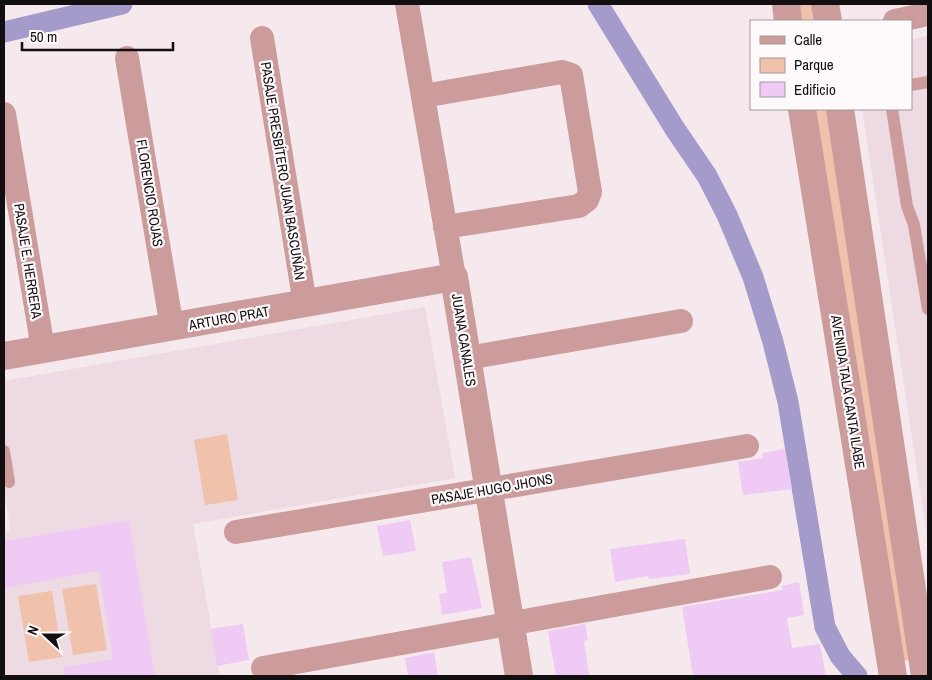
<svg xmlns="http://www.w3.org/2000/svg" width="932" height="680" viewBox="0 0 932 680" font-family="'Archivo Narrow',sans-serif">
<style>
.built{fill:#eddae2}
.green{fill:#f0c1ab}
.lines{fill:none;stroke-linecap:round;stroke-linejoin:round}
.canal{stroke:#a59bca;stroke-width:21}
.building{fill:#efcaf4}
.service{stroke:#cc9c9c;stroke-width:12}
.minor{stroke:#cc9c9c;stroke-width:24}
.tertiary{stroke:#cc9c9c;stroke-width:28}
.labels{text-anchor:middle;stroke-width:4.5;stroke-linejoin:round;paint-order:stroke}
.street-label{font-size:14px;fill:#130f11;stroke:#fef9fb}
</style>
<rect width="100%" height="100%" fill="#f5e9ee"/>
<g class="built">
<polygon points="928,36 928,543 862,109 911,109 911,39"/>
<polygon points="425,307 455,478 193,524 220,676 4,676 4,532 11,531 4,491 4,381"/>
</g>
<g class="green">
<polygon points="796,4 812,4 813,21 800,21"/>
<polygon points="811,109 827,109 914,659 898,662"/>
<polygon points="227,434 238,500 205,505 194,440"/>
<polygon points="96,584 107,650 73,655 62,589"/>
<polygon points="52,591 62,657 29,662 18,596"/>
</g>
<g class="lines">
<g class="canal">
<polyline points="598,4 675,129 707,176 727,215 753,277 773,342 788,402 825,627 840,656 857,676"/>
<polyline points="4,32 122,4"/>
</g>
</g>
<g class="building">
<polygon points="785,449 792,489 743,495 738,462 763,458 762,453"/>
<polygon points="129,520 155,676 64,676 64,667 113,659 99,571 4,588 4,541"/>
<polygon points="410,520 416,551 383,556 377,526"/>
<polygon points="685,539 690,574 649,579 648,576 615,582 610,549"/>
<polygon points="471,557 482,608 442,615 439,594 447,593 442,562"/>
<polygon points="799,582 804,615 787,618 792,648 820,644 826,676 693,676 682,607 782,590 782,586"/>
<polygon points="243,624 249,660 217,666 211,629"/>
<polygon points="585,624 588,640 584,641 589,676 556,676 548,631"/>
<polygon points="434,652 438,676 408,676 405,658"/>
</g>
<g class="lines">
<g class="service">
<polyline points="911,85 928,82"/>
<polyline points="892,109 907,206 914,225 928,309"/>
<polyline points="4,451 9,482"/>
</g>
<g class="minor">
<polyline points="407,4 454,277"/>
<polyline points="895,21 928,14"/>
<polyline points="262,38 305,304"/>
<polyline points="127,58 172,328"/>
<polyline points="423,96 562,72 571,75 590,192 587,200 579,206 445,227"/>
<polyline points="4,114 43,349"/>
<polyline points="467,358 681,321"/>
<polyline points="236,532 747,446"/>
<polyline points="263,668 770,577"/>
</g>
<g class="tertiary">
<polyline points="786,4 788,21"/>
<polyline points="825,4 828,21"/>
<polyline points="802,109 893,676"/>
<polyline points="840,109 925,676"/>
<polyline points="4,356 454,277 519,676"/>
</g>
</g>
<g class="labels">
<g class="street-label">
<text transform="translate(283 171) rotate(81)" y="5">PASAJE PRESBÍTERO JUAN BASCUÑÁN</text>
<text transform="translate(150 193) rotate(81)" y="5">FLORENCIO ROJAS</text>
<text transform="translate(28 261) rotate(81)" y="5">PASAJE E. HERRERA</text>
<text transform="translate(229 318) rotate(-10)" y="5">ARTURO PRAT</text>
<text transform="translate(464 340) rotate(81)" y="5">JUANA CANALES</text>
<text transform="translate(848 392) rotate(81)" y="5">AVENIDA TALA CANTA ILABE</text>
<text transform="translate(492 489) rotate(-10)" y="5">PASAJE HUGO JHONS</text>
</g>
</g>
<rect width="932" height="680" fill="none" stroke="#130f11" stroke-width="10"/>
<rect x="750" y="20" width="162" height="90" fill="#fef9fb" stroke="#a09b9d"/>
<rect x="760" y="36" width="25" height="8" fill="#cc9c9c" stroke="#a09b9d"/>
<text x="794" y="45" font-size="15" fill="#130f11">Calle</text>
<rect x="760" y="58" width="25" height="15" fill="#f0c1ab" stroke="#a09b9d"/>
<text x="794" y="70" font-size="15" fill="#130f11">Parque</text>
<rect x="760" y="82" width="25" height="15" fill="#efcaf4" stroke="#a09b9d"/>
<text x="794" y="95" font-size="15" fill="#130f11">Edificio</text>
<g transform="translate(45 635) rotate(291)" stroke="#fef9fb" stroke-width="4" paint-order="stroke">
<path d="M0-4L9 19L0 12L-9 19Z" fill="#130f11"/>
<text y="-8" font-size="14" font-weight="bold" text-anchor="middle" fill="#130f11">N</text>
</g>
<path d="M22 42v8h151v-8" fill="none" stroke="#130f11" stroke-width="2.5"/>
<text x="30" y="42" font-size="15" fill="#130f11" stroke="#fef9fb" stroke-width="4" paint-order="stroke">50 m</text>
</svg>
